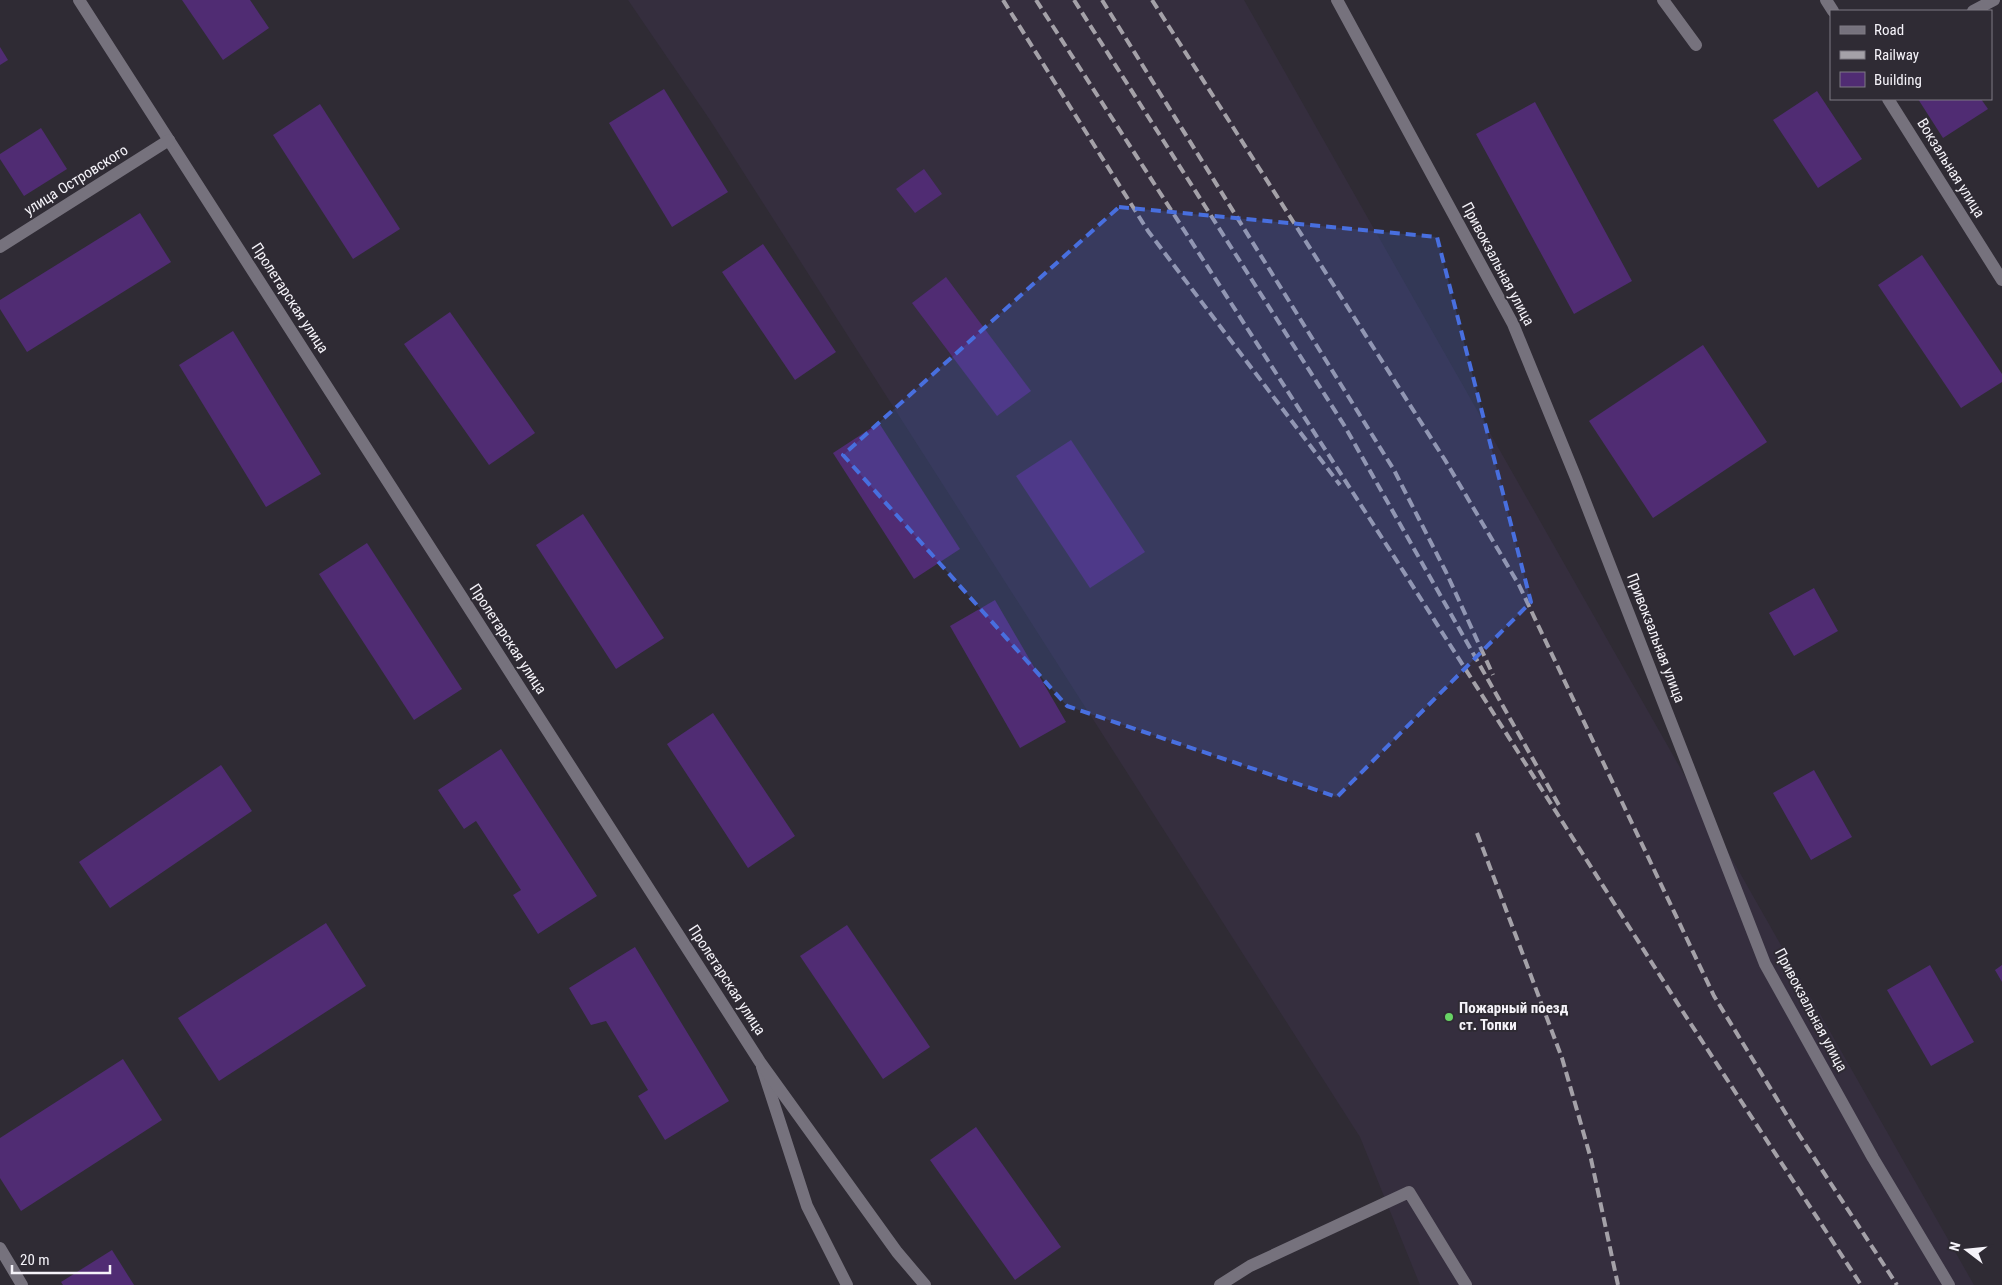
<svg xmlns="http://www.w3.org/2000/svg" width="2002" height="1285" viewBox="0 0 2002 1285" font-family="'Roboto Condensed',sans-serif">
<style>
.built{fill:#352e3e}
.building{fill:#502c73}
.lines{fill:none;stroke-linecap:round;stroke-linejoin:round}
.lane{stroke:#76727d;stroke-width:12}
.street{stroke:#76727d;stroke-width:12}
.rail{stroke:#a4a1a8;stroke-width:4;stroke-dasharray:10 5;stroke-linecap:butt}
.marked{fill:#486fdf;fill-opacity:0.2;stroke:#486fdf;stroke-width:4;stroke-dasharray:10 6;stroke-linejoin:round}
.poi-dot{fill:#68d465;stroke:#2f2b34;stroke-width:2}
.labels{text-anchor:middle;stroke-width:4;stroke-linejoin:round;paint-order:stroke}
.street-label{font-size:15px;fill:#f5f3f9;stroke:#2f2b34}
.poi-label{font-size:15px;font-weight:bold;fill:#f5f3f9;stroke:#2f2b34;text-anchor:start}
</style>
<rect width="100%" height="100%" fill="#2f2b34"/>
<polygon class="built" points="628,0 1244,0 1974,1285 1420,1285 1360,1137 710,120"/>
<g class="building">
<polygon points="182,0 250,0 269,28 223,60"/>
<polygon points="0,47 8,60 0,65"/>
<polygon points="664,89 728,192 672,227 609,123"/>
<polygon points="1817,91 1862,159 1818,188 1773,120"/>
<polygon points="1918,99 1981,99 1988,109 1943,138"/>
<polygon points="1535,102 1632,281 1574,314 1476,134"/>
<polygon points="320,104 400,229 353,259 273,135"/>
<polygon points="41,128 67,169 24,196 0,159 0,154"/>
<polygon points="924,169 942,194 915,213 896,189"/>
<polygon points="140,213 171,262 27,352 0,309 0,300"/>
<polygon points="763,244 836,352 795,380 722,272"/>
<polygon points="1922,255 2002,374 2002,382 1961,408 1878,285"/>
<polygon points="946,277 1031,391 997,416 912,303"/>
<polygon points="450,312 535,433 489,465 404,344"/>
<polygon points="233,331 321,474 266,507 179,365"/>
<polygon points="1703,345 1767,442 1653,518 1589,421"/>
<polygon points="879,423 960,549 914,579 833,453"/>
<polygon points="1071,440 1145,552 1090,588 1016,476"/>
<polygon points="583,514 664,638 616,669 536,545"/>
<polygon points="367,543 462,689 414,720 319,574"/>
<polygon points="1814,588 1838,631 1794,656 1769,613"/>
<polygon points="995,600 1066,722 1020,748 950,626"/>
<polygon points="713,713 795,836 748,868 667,744"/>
<polygon points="501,749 597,896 538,934 513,895 521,890 476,821 464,829 438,790"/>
<polygon points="221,765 252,811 110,908 79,862"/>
<polygon points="1814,770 1852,837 1811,860 1773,793"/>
<polygon points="326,923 366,986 219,1081 178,1018"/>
<polygon points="847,925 930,1047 883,1079 800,956"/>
<polygon points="635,947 729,1101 665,1140 638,1096 648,1090 606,1021 591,1025 569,988"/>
<polygon points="1930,965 1974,1042 1931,1066 1887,990"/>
<polygon points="2002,965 2002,982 1995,970"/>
<polygon points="123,1059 162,1120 21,1211 0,1178 0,1138"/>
<polygon points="976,1127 1061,1247 1015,1280 930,1160"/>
<polygon points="112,1250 134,1285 63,1285 61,1282"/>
</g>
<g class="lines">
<g class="lane">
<polyline points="1663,0 1696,45"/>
<polyline points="762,1067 807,1206 847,1285"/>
<polyline points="1220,1285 1250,1266 1409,1192 1466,1285"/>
</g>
<g class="street">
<polyline points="79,0 760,1062 897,1252 925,1285"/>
<polyline points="1337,0 1513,324 1576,478 1765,964 1873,1158 1949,1285"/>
<polyline points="1826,0 1833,11"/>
<polyline points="1973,11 1994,0"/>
<polyline points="1888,99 2002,280"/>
<polyline points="0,247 169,140"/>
<polyline points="0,1248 22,1285"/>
</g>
<g class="rail">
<polyline points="1003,0 1148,231 1340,485"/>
<polyline points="1036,0 1393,555 1685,1015 1861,1285"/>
<polyline points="1074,0 1344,425 1560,807"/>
<polyline points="1102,0 1394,470 1446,572 1493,675"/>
<polyline points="1152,0 1445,460 1519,585 1714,996 1794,1127 1897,1285"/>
<polyline points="1477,833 1562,1058 1591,1159 1618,1285"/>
</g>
</g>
<path class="marked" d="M1119 207 1437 237 1531 602 1337 797 1067 706 843 455Z"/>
<circle class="poi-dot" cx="1449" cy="1017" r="5"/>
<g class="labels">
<g class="street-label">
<text transform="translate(1951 168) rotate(58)" y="5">Вокзальная улица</text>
<text transform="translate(76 180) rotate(-32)" y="5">улица Островского</text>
<text transform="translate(1498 264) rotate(62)" y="5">Привокзальная улица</text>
<text transform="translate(290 298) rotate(57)" y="5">Пролетарская улица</text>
<text transform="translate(1656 638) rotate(69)" y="5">Привокзальная улица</text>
<text transform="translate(508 639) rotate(57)" y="5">Пролетарская улица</text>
<text transform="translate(727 980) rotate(57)" y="5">Пролетарская улица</text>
<text transform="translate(1811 1010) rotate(62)" y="5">Привокзальная улица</text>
</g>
<g class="poi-label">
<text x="1459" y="1013">Пожарный поезд<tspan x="1459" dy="17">ст. Топки</tspan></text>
</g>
</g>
<rect x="1830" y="10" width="162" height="90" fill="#2f2b34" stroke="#7e7b83"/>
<rect x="1840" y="26" width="25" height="8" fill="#76727d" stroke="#7e7b83"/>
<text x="1874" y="35" font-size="15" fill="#f5f3f9">Road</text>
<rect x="1840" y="51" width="25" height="8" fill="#a4a1a8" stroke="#7e7b83"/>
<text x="1874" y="60" font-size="15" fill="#f5f3f9">Railway</text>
<rect x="1840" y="72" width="25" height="15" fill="#502c73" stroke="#7e7b83"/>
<text x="1874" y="85" font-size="15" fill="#f5f3f9">Building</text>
<g transform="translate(1967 1250) rotate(286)" stroke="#2f2b34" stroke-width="4" paint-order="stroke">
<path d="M0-4L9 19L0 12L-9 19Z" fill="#f5f3f9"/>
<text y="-8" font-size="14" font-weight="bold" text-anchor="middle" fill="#f5f3f9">N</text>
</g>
<path d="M12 1265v8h98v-8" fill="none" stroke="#f5f3f9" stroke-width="2.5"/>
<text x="20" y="1265" font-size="15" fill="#f5f3f9" stroke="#2f2b34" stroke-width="4" paint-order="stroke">20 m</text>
</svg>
